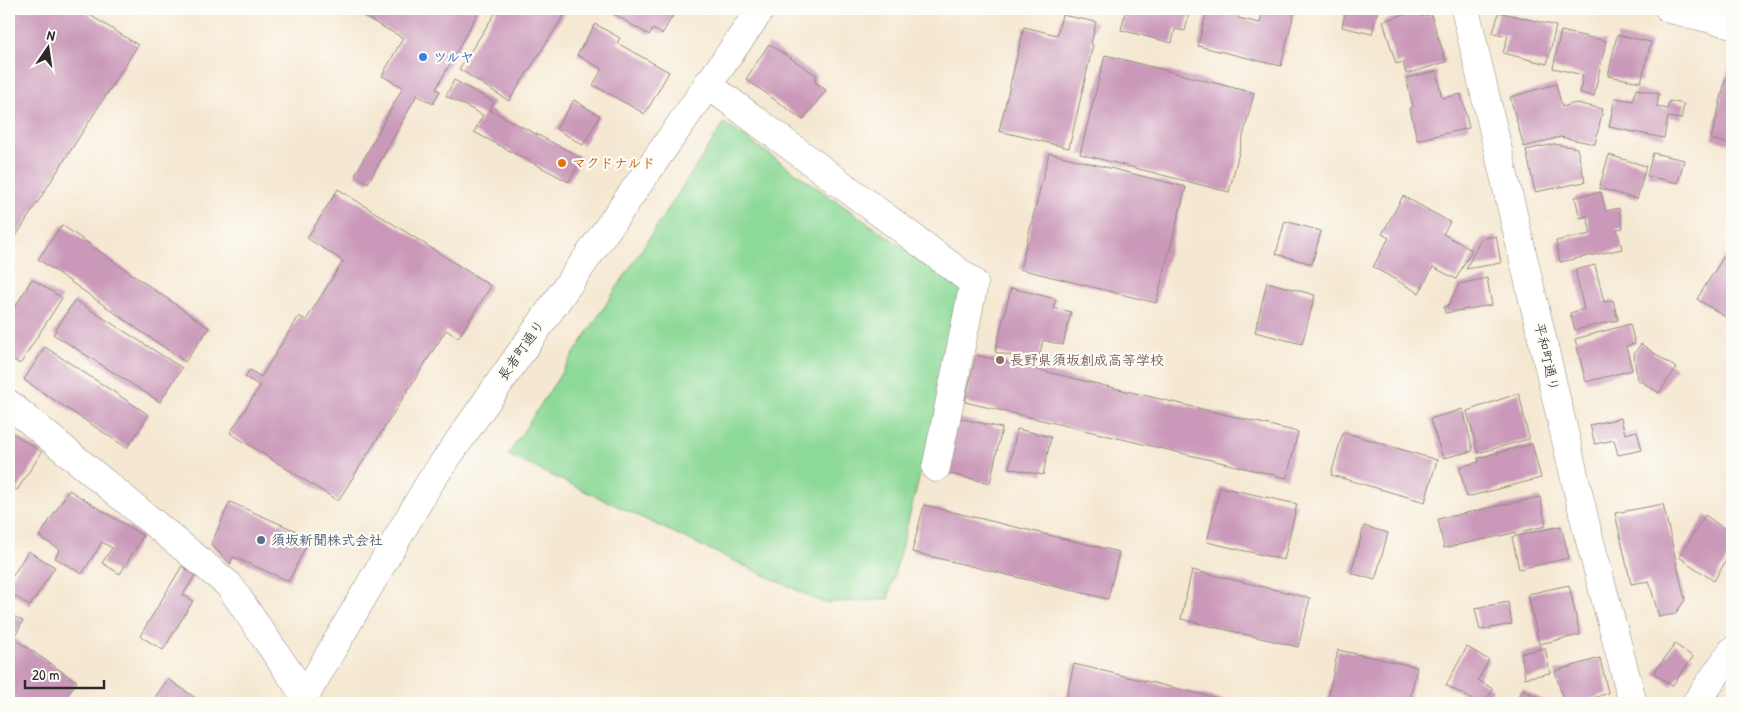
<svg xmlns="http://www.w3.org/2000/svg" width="1741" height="712" viewBox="0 0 1741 712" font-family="'Patrick Hand','Klee One',sans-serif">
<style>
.garden{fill:#8dd997;stroke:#5c8261}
.building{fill:#ca99b9}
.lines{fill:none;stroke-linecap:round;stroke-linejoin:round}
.minor-casing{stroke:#908a7e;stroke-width:29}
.highway-casing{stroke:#908a7e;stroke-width:29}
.minor{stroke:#fff;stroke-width:28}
.highway{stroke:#fff;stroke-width:28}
.shop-dot{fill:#3f7fe0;stroke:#fdfcf7;stroke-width:2}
.food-dot{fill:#e8710a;stroke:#fdfcf7;stroke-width:2}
.education-dot{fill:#8d6e63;stroke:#fdfcf7;stroke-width:2}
.service-dot{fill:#5c6f8a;stroke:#fdfcf7;stroke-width:2}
.labels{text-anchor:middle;stroke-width:4.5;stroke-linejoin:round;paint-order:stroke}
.shop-label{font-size:14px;font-weight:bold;fill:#366cbe;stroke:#fdfcf7;text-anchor:start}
.food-label{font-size:14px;font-weight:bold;fill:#c56008;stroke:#fdfcf7;text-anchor:start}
.street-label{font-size:14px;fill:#2b2b2b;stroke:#fdfcf7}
.education-label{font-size:14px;font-weight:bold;fill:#785e54;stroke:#fdfcf7;text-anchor:start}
.service-label{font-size:14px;font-weight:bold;fill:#4e5e75;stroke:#fdfcf7;text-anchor:start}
</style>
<rect width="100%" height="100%" fill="#fdfcf7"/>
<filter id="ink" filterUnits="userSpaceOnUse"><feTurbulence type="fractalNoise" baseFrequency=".02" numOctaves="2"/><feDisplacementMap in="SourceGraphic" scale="10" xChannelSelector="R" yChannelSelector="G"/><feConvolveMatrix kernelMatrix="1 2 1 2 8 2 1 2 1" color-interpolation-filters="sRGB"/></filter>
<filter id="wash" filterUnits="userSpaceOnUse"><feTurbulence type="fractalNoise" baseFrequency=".0096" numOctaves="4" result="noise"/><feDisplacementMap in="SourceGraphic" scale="20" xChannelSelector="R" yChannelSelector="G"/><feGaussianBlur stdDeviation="1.12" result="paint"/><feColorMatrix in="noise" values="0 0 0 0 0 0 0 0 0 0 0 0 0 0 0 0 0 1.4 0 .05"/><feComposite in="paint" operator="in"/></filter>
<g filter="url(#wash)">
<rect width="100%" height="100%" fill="#f5e8d2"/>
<polygon class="garden" points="724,123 967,292 888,599 824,603 508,455"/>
<g id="blocks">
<g class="building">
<polygon points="9,9 80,9 138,45 9,247"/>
<polygon points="350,9 480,9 436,89 440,91 433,104 417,95 368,183 355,175 403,87 382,76 403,38"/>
<polygon points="498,9 568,9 509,101 459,69"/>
<polygon points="617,9 674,9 676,10 662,34 653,29 649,35 614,14"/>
<polygon points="1126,9 1190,9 1185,31 1175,29 1172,43 1121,30"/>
<polygon points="1207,9 1240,9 1238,18 1260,23 1263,9 1295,9 1281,66 1198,46"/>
<polygon points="1346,9 1378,9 1372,34 1342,27"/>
<polygon points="1420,10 1422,17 1431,14 1446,62 1406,74 1403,62 1396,64 1383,21"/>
<polygon points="1499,12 1556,26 1547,64 1503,53 1508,36 1493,33"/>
<polygon points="1062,15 1096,22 1091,44 1093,45 1069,148 999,131 1024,27 1057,35"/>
<polygon points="595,24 620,38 617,43 669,72 645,114 593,85 602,69 577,55"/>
<polygon points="1561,31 1606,41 1594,96 1580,93 1583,75 1553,68"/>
<polygon points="1617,35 1651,42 1641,82 1608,76"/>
<polygon points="769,44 816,75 815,82 826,90 803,120 746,79"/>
<polygon points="1105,55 1254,93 1229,192 1080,154"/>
<polygon points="1730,62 1732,62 1732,145 1711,139"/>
<polygon points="1436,71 1442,98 1461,94 1469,128 1417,140 1410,108 1413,107 1406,78"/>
<polygon points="454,80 494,102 490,110 582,158 569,182 474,132 483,115 446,96"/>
<polygon points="1556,84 1562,107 1576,103 1603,109 1595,144 1560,137 1524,147 1510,97"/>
<polygon points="1636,89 1659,94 1657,106 1667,109 1669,101 1684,104 1681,119 1668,117 1664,138 1609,127 1615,98 1633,101"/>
<polygon points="574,100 600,116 583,145 556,129"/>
<polygon points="1554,144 1577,148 1585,182 1535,192 1526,150"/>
<polygon points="1049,153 1186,187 1156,303 1020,269"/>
<polygon points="1653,153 1684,160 1678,183 1647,176"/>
<polygon points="1609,155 1646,166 1637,199 1599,188"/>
<polygon points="338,189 491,286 458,338 446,330 338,501 230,433 260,386 245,377 250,370 261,377 299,316 306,320 343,261 307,238"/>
<polygon points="1601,192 1606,211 1619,208 1623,228 1617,229 1622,249 1560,262 1556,241 1591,234 1587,216 1580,218 1575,197"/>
<polygon points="1403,196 1450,222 1443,234 1472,250 1456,279 1433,267 1419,293 1373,267 1389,238 1382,234"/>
<polygon points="1285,221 1321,231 1312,264 1276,254"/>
<polygon points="62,225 209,328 185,362 38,259"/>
<polygon points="1496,236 1501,263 1466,269 1481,239"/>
<polygon points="1724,256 1732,261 1732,321 1697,299"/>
<polygon points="1595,265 1604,302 1613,300 1618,320 1575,330 1570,313 1584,309 1575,270"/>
<polygon points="1487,278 1492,305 1445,313 1444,307 1448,306 1459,284"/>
<polygon points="32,279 62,298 20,364 9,357 9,317"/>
<polygon points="1267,282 1315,295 1302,344 1255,332"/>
<polygon points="1011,288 1056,299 1053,308 1071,312 1063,345 1043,340 1038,362 995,352"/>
<polygon points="75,300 182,368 160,402 53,334"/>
<polygon points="1630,324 1635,344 1626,346 1632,370 1586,382 1575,339"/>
<polygon points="1641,344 1676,368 1659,393 1637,379 1634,354"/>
<polygon points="45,347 149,415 127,448 24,380"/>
<polygon points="976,355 1298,432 1287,478 965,402"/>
<polygon points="1519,393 1529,439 1478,453 1467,411"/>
<polygon points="1463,409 1473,451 1443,458 1430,419"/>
<polygon points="955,417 1002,428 990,483 942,472"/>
<polygon points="1621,418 1625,434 1637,431 1642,450 1618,455 1614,440 1595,444 1590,425"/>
<polygon points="1017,429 1051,437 1043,475 1009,468"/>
<polygon points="9,431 42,452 17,490 14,488 10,493"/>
<polygon points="1343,432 1437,460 1425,502 1331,475"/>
<polygon points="1532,444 1541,478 1467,497 1459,467 1479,462 1478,458"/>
<polygon points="1220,487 1297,504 1284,560 1207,542"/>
<polygon points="69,490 143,536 120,574 102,563 112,548 102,542 82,574 55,558 60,549 39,537"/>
<polygon points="1540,497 1546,526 1444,548 1438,519"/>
<polygon points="230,502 310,537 289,581 233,557 230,564 211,544"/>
<polygon points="1663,504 1685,600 1675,614 1659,617 1649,581 1631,584 1615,513"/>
<polygon points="924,505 1119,552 1108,599 912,552"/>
<polygon points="1705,515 1732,534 1732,550 1714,581 1679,557"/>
<polygon points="1364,526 1388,533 1375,580 1351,573"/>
<polygon points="1561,526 1569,558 1519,569 1512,537"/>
<polygon points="28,551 55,567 30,606 9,592 9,582"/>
<polygon points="182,566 195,575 183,595 193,601 163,650 140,636"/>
<polygon points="1192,570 1310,598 1298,647 1181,619"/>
<polygon points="1569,585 1580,635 1539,644 1528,594"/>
<polygon points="1508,602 1512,624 1480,630 1475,608"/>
<polygon points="9,614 23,621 16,634 9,630"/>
<polygon points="12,637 77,682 62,703 9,703 9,642"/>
<polygon points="1675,644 1693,657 1672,686 1654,673"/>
<polygon points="1467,647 1489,660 1478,680 1493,689 1485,703 1478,703 1446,685"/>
<polygon points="1545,648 1550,673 1525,678 1521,653"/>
<polygon points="1338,650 1417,667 1409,703 1327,703"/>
<polygon points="1600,658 1608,693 1579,703 1564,703 1555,671"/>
<polygon points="1074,664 1238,703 1065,703"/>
<polygon points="168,679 203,703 164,703 155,697"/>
<polygon points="1523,689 1548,703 1514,703"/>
<polygon points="1732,692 1732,703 1727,703 1725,702"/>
</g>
</g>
</g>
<g filter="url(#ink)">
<use href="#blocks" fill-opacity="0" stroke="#908a7e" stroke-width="1"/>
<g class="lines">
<defs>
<g id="minor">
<polyline points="1465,9 1587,530 1633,703"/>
<polyline points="707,84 974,283 936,468"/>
<polyline points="9,404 229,585 305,696"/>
<polyline points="301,703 430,482 761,9"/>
</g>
<g id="highway">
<polyline points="1669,9 1732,24"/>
<polyline points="1696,703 1732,651"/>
</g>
</defs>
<use href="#minor" class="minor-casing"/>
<use href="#highway" class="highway-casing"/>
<use href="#minor" class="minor"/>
<use href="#highway" class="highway"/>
</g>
</g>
<circle class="shop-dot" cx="423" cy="57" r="5"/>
<circle class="food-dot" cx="562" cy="163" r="5"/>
<circle class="education-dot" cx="1000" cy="360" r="5"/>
<circle class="service-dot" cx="261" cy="540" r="5"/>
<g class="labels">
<g class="shop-label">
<text x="433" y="62">ツルヤ</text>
</g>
<g class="food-label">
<text x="572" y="168">マクドナルド</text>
</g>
<g class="street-label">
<text transform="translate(521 350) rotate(-55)" y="5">長者町通り</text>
<text transform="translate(1547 357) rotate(77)" y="5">平和町通り</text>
</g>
<g class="education-label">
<text x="1010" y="365">長野県須坂創成高等学校</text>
</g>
<g class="service-label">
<text x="271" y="545">須坂新聞株式会社</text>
</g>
</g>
<rect width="1741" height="712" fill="none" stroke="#fdfcf7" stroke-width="30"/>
<g transform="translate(48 48) rotate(13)" stroke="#fdfcf7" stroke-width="4" paint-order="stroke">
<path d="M0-4L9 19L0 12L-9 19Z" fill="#2b2b2b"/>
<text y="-8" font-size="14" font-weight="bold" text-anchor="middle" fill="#2b2b2b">N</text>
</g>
<path d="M25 680v8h79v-8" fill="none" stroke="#2b2b2b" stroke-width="2.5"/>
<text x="32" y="680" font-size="15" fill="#2b2b2b" stroke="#fdfcf7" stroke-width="4" paint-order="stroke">20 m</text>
</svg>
